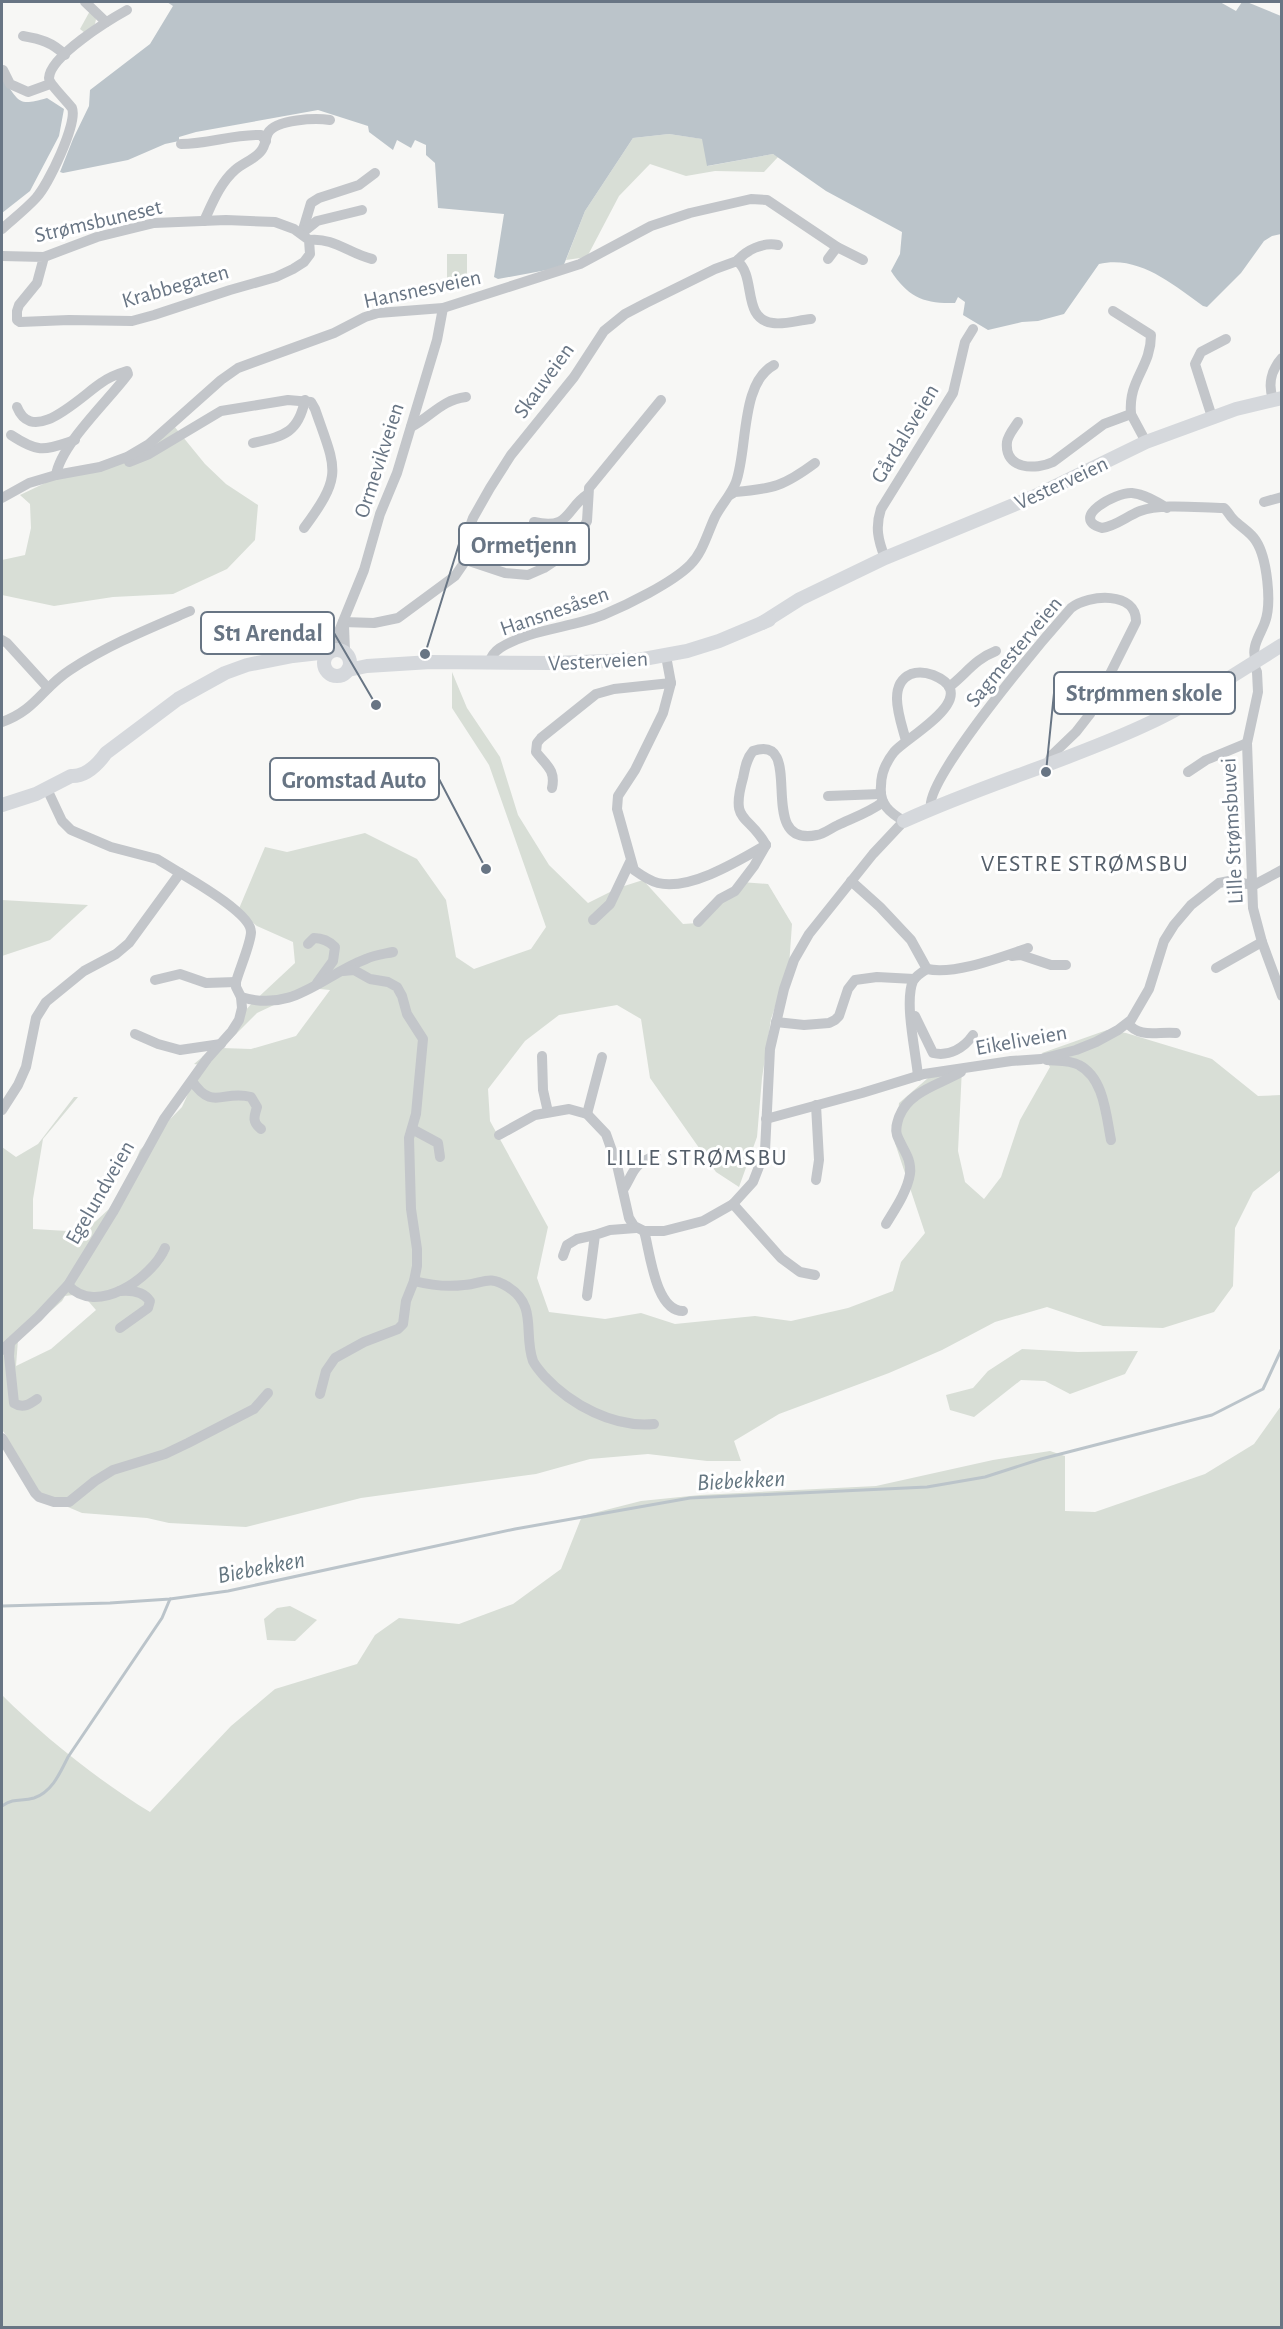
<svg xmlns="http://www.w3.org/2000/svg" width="1283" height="2329" viewBox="0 0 1283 2329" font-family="'Alegreya Sans',sans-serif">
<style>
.green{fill:#d8ded6;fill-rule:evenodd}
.water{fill:#bbc4ca}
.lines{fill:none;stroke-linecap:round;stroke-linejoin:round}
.stream{stroke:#bbc4ca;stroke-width:3}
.minor{stroke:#c3c6ca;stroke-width:10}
.major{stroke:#d5d8dc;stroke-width:14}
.labels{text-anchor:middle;stroke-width:6;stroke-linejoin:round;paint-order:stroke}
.street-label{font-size:22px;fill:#687584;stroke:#fff}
.neighbourhood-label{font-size:24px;letter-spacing:1.5px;fill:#555f6a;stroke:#fff}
.water-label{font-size:24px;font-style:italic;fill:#647680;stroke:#fff}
.leader{fill:none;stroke:#687584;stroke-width:2}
.callout-dot{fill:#687584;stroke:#fff;stroke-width:2}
.callout{fill:#fff;stroke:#687584;stroke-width:2}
.callout-label{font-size:24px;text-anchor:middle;font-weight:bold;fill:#687584}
</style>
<rect width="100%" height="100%" fill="#f7f7f5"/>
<g class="green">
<polygon points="91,9 96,19 95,24 85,33 80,29"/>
<polygon points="669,134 703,139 708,166 773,154 778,157 764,172 715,171 686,176 650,164 619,196 587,257 566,260 585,211 633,138"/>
<polygon points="447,254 467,254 467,283 447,282"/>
<polygon points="174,426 205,464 226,484 258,505 255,540 227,569 173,594 113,597 54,606 2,595 2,560 25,555 31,528 30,504 20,495 66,473 122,455"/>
<path d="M452 672 467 708 500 757 518 815 549 865 588 903 618 888 643 880 683 924 698 923 741 882 768 884 792 924 789 966 771 1019 762 1078 757 1137 739 1187 716 1172 650 1078 641 1019 617 1005 559 1015 525 1041 488 1089 490 1121 548 1227 537 1278 549 1312 605 1319 641 1313 675 1324 755 1316 791 1321 848 1308 893 1291 901 1262 925 1233 895 1143 899 1103 935 1072 962 1068 958 1151 965 1182 984 1199 1001 1177 1020 1120 1050 1067 1042 1053 1107 1030 1126 1033 1212 1059 1258 1096 1281 1095V1170L1253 1192 1235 1228 1233 1286 1214 1312 1163 1328 1103 1326 1047 1307 995 1322 942 1350 889 1373 779 1414 734 1441 741 1461H707L648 1454 590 1459 536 1474 361 1498 246 1527 169 1523 147 1518 82 1513 28 1490 6 1435 2 1430V1147L16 1157 38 1144 74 1097H78L43 1139 33 1199V1229L84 1232 109 1209 128 1180 140 1150 182 1107 201 1065 194 1064 213 1048 252 1003 295 963 293 942 257 926 238 911 265 847 287 852 365 833 417 859 446 900 456 957 474 969 531 949 546 927 489 765 452 708ZM310 988 330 990 296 1036 251 1049 222 1048 257 1013ZM82 1294 96 1310 51 1349 16 1366 18 1340 62 1301 65 1296Z"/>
<polygon points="2,900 88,905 50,940 2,956"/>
<polygon points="1022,1349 1078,1352 1138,1351 1125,1374 1070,1394 1045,1381 1021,1380 974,1417 950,1410 946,1395 973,1388 988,1371"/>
<path d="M1281 1406V2327H2V1695C44 1737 99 1781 150 1812L231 1726 275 1689 357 1664 375 1635 399 1618 459 1624 513 1604 561 1569 582 1516 641 1501 700 1495 876 1486 993 1460 1050 1451 1065 1456V1511L1095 1512 1205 1474 1254 1444Z"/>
<polygon points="290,1606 317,1620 295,1641 267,1640 264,1619 277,1608"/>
</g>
<g class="water">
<path d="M167 2H1220L1236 11 1242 2H1247L1281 16V234L1272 236 1264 241 1241 273 1207 307 1203 306C1172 284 1139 255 1099 264L1064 314 1038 321 1022 322 988 330 963 315 965 302 958 297 955 303C924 304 908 297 891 271L900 254 902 232 826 191 773 154 707 166 702 139 669 134 633 138 585 211 563 267 498 279 494 277 504 214 438 208 435 163 426 155V145L415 140 411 148 397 140 393 150 369 132 368 126 318 110 196 132 179 137V141L165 144 128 160 63 173 60 172 73 139 89 106 90 90 150 44 173 6Z"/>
<path d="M2 78C20 101 16 107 47 98L64 109 59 136 30 191 2 213Z"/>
</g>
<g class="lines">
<g class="stream">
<polyline points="2,1606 110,1603 170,1599 228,1591 515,1529 690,1498 927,1487 985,1477 1041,1459 1212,1415 1263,1389 1282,1348"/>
<path d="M2 1806C15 1797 21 1802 34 1798 52 1792 60 1773 68 1757L162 1618 170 1599"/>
</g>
<g class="minor">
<polyline points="85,2 106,22"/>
<path d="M23 36C40 39 52 42 65 55"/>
<polyline points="3,70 10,84 28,92 50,84"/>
<path d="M181 144C208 144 234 134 261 135L266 141"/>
<path d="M204 221C212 204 220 183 235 170 243 163 255 159 261 151 266 145 265 139 268 133 276 119 316 118 330 120"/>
<path d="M2 229C13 219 26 209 36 198 48 185 78 123 72 108 67 101 49 84 49 78 50 56 109 20 127 10"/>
<polyline points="302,233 311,203 319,198 359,185 375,173"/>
<polyline points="302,233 317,221 362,210"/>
<path d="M309 240C333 237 350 254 372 259"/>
<polyline points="2,256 44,257 97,237 154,223 226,220 275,222 294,229 309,240 310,254 304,262 293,269 276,277 230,290 154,315 132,321 69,320 20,322 17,320 17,311 19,305 37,283 44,257"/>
<polyline points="828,259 837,247"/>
<path d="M737 261C746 250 763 242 778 245"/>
<path d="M1113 311 1151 335C1151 368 1128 379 1131 414"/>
<path d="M1273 399C1268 385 1271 370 1282 358"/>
<path d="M17 407C33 447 81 396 101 383 109 377 117 374 127 371L128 374C109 400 61 444 56 475"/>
<polyline points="1212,417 1195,364 1201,352 1226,339"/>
<path d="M1018 422C1014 428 1008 435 1007 442 1004 470 1036 470 1053 462L1104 424 1131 414 1146 442"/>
<path d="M411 427C432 416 441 400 466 397"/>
<path d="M11 435C40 454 44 450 75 440"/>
<path d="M253 443C283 436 298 434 305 400"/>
<path d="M129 462 149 454 221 411 288 400 311 402 315 409C336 470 344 474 304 528"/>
<path d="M730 495 735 492C773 489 784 486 815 463"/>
<polyline points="2,498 29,483 56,475 100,467 127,457 149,444 221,380 238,368 334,333 365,317 378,313 443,308 580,264 651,226 690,213 751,199 767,200 837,247 863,260"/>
<polyline points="1264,502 1282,497"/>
<path d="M1167 508C1157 502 1144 494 1132 493 1116 492 1068 518 1102 528 1116 526 1127 516 1140 511 1162 503 1200 508 1224 508 1228 511 1229 515 1233 519 1239 526 1251 532 1256 541 1267 558 1272 603 1265 622 1261 634 1250 647 1256 661"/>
<path d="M534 522C571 530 565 509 588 494"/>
<path d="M885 558C878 540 875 527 881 509L953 393 965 342 973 329"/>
<polyline points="466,560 505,573 528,575 544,568 565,554 572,547 587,521 589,488 661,400"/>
<path d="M343 622 374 623 398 618 455 576 466 560 467 535 473 518 490 488 511 455 574 377 604 331 625 314 646 303 715 269 737 261C757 276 741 319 773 323 784 325 799 320 811 319"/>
<polyline points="344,625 345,652"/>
<polyline points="2,640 7,643 48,688"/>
<polyline points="331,651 364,570 380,514 397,473 437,340 443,308"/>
<path d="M666 656 671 683 663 713 635 770 618 796 617 809 634 870C641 875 650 881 658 883 690 891 740 860 766 845"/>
<path d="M489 662C492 656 494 652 500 648 530 629 570 628 603 615 627 605 672 583 690 565 703 552 707 534 715 517 721 505 731 495 736 482 748 449 740 383 774 365"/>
<polyline points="1253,663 1257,672 1258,692 1247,743 1253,908 1262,942 1282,996"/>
<path d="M949 687C966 674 975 659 996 651"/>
<path d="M2 722C36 710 42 688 70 670 108 645 148 629 190 611"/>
<polyline points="1188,772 1206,760 1247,743"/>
<path d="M552 788C556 770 546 765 536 752L537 743 541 738 596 694 614 689 671 683"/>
<polyline points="828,796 881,794"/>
<path d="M931 808C923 780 1047 635 1071 608 1089 594 1137 591 1136 622L1090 714 1076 732 1052 755 1048 764"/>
<path d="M766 845C748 813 730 824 743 778 745 769 746 759 753 751 808 733 753 849 817 835 824 834 831 828 838 825 853 818 870 812 883 802"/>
<path d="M851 881 880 907 911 940 927 969C922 972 916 976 913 981 904 1002 916 1053 918 1076"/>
<polyline points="593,920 610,904 630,862"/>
<polyline points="698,922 720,899 735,891 754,866 766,845"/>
<path d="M308 944 314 938C323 938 329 941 335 947L333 961 317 983"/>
<polyline points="1012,956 1021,955 1051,965 1066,965"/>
<polyline points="1216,968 1262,942"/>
<path d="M927 969C955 975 1001 957 1028 948"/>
<polyline points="155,980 180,974 206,983 236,982"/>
<path d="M241 997C294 1013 321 976 366 959 374 955 384 954 393 952"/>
<path d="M915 1016 933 1053C949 1057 964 1048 973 1035"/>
<polyline points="776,1022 804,1025 829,1023 835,1020 839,1016 848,989 855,980 877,977 914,979"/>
<path d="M1128 1023C1139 1039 1159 1031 1176 1033"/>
<polyline points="135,1034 158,1044 180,1050 221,1044"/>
<polyline points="542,1056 543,1090 548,1112"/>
<path d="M1047 1060C1057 1061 1070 1060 1079 1065 1104 1078 1106 1115 1111 1140"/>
<path d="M192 1081C213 1112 223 1089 251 1097L257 1107C254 1117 252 1122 261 1129"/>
<polyline points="2,1110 18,1085 26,1067 36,1018 46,1002 84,971 116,954 129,943 180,873 157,859 111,847 71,830 62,821 47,789"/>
<polyline points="587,1114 602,1057"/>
<polyline points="766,1119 862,1093 924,1074 1011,1061 1041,1059 1076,1050 1096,1042 1118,1030 1131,1020 1149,989 1164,941 1174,925 1191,905 1219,883 1229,881 1254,885 1282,870"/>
<polyline points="412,1129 438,1143 440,1157"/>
<path d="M499 1135 535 1115 569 1109 587 1114 606 1134 617 1165 629 1218 634 1226 644 1231H664L703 1221 733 1204 753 1182 765 1151 770 1049 784 989 794 960 809 934 873 854 904 821C890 813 879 804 881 786 881 773 886 762 894 752 908 736 985 696 933 675 925 672 919 671 911 674 886 685 901 721 906 741"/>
<polyline points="816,1180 819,1160 816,1105"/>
<path d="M623 1190C636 1169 631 1166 656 1155"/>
<polyline points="733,1204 781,1258 800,1272 815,1275"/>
<path d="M886 1224C895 1209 907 1192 910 1174 912 1158 902 1149 897 1135 895 1129 897 1123 899 1117 909 1091 939 1085 961 1072"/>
<path d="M644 1231C650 1251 655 1311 683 1311"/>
<polyline points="563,1256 567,1245 577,1239 595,1235"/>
<path d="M414 1281C430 1285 448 1287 464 1285 483 1284 488 1274 508 1287 538 1306 523 1333 533 1361 536 1367 540 1371 544 1376 571 1405 614 1428 654 1424"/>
<path d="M68 1285C96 1317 152 1278 165 1248"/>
<path d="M120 1291C131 1290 143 1291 150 1301L148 1308 120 1328"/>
<polyline points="587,1296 595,1235 610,1230 636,1228"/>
<path d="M10 1343 9 1356 14 1403C23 1409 30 1404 37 1399"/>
<path d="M2 1350 38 1317 68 1285 113 1212 164 1119 207 1059 232 1031 239 1020 242 1008 241 997 236 987V982C239 970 251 943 251 932 251 914 195 882 180 873"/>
<polyline points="320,1394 326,1371 335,1358 364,1342 398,1329 403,1324 406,1301 414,1281 417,1266 417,1249 411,1209 409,1138 416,1114 423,1039 407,1014 402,996 397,987 388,982 370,979 354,970 343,971"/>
<polyline points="2,1438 35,1493 39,1497 54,1502 69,1502 95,1481 113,1470 165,1454 188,1443 254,1409 268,1393"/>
</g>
<g class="major">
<polyline points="762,623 800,599 885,558 1033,497 1146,442 1236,409 1282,398"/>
<circle cx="337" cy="663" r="13"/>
<polyline points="348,670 367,666 431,662 551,663 638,660 687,651 719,641 769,620"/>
<path d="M2 805 36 794 71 776C85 777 98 764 106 753L178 699 225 673 247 665 293 656 328 652"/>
<path d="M904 821C982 785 1065 762 1143 726 1192 704 1236 673 1282 645"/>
</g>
</g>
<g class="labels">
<g class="street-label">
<text transform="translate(98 220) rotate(-13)" y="8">Strømsbuneset</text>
<text transform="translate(175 285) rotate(-16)" y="8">Krabbegaten</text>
<text transform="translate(422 288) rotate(-12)" y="8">Hansnesveien</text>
<text transform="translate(543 380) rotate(-54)" y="8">Skauveien</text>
<text transform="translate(904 433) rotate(-59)" y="8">Gårdalsveien</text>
<text transform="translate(378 460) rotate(-72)" y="8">Ormevikveien</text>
<text transform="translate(1061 482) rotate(-25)" y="8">Vesterveien</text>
<text transform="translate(554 610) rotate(-19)" y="8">Hansnesåsen</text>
<text transform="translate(1013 651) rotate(-50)" y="8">Sagmesterveien</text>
<text transform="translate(598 660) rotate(-3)" y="8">Vesterveien</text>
<text transform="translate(1231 831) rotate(-93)" y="8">Lille Strømsbuvei</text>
<text transform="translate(1021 1039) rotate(-10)" y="8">Eikeliveien</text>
<text transform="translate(99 1192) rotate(-60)" y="8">Egelundveien</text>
</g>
<g class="neighbourhood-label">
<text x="1085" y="871">VESTRE STRØMSBU</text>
<text x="697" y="1165">LILLE STRØMSBU</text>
</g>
<g class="water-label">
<text transform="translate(741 1480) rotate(-3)" y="8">Biebekken</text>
<text transform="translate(261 1567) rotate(-11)" y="8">Biebekken</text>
</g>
</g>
<path class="leader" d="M425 654L459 544M376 705L334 633M1046 772L1054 693M486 869L439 779"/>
<g class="callout-dot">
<circle cx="425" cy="654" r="6"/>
<circle cx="376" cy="705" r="6"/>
<circle cx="1046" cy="772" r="6"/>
<circle cx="486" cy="869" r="6"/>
</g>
<g class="callout">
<rect x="459" y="523" width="130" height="42" rx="6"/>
<rect x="201" y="612" width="133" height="42" rx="6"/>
<rect x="1054" y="672" width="181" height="42" rx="6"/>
<rect x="270" y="758" width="169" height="42" rx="6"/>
</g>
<g class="callout-label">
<text x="524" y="553">Ormetjenn</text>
<text x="268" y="641">St1 Arendal</text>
<text x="1144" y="701">Strømmen skole</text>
<text x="354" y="788">Gromstad Auto</text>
</g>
<rect width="1283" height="2329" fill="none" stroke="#687584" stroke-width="6"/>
</svg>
